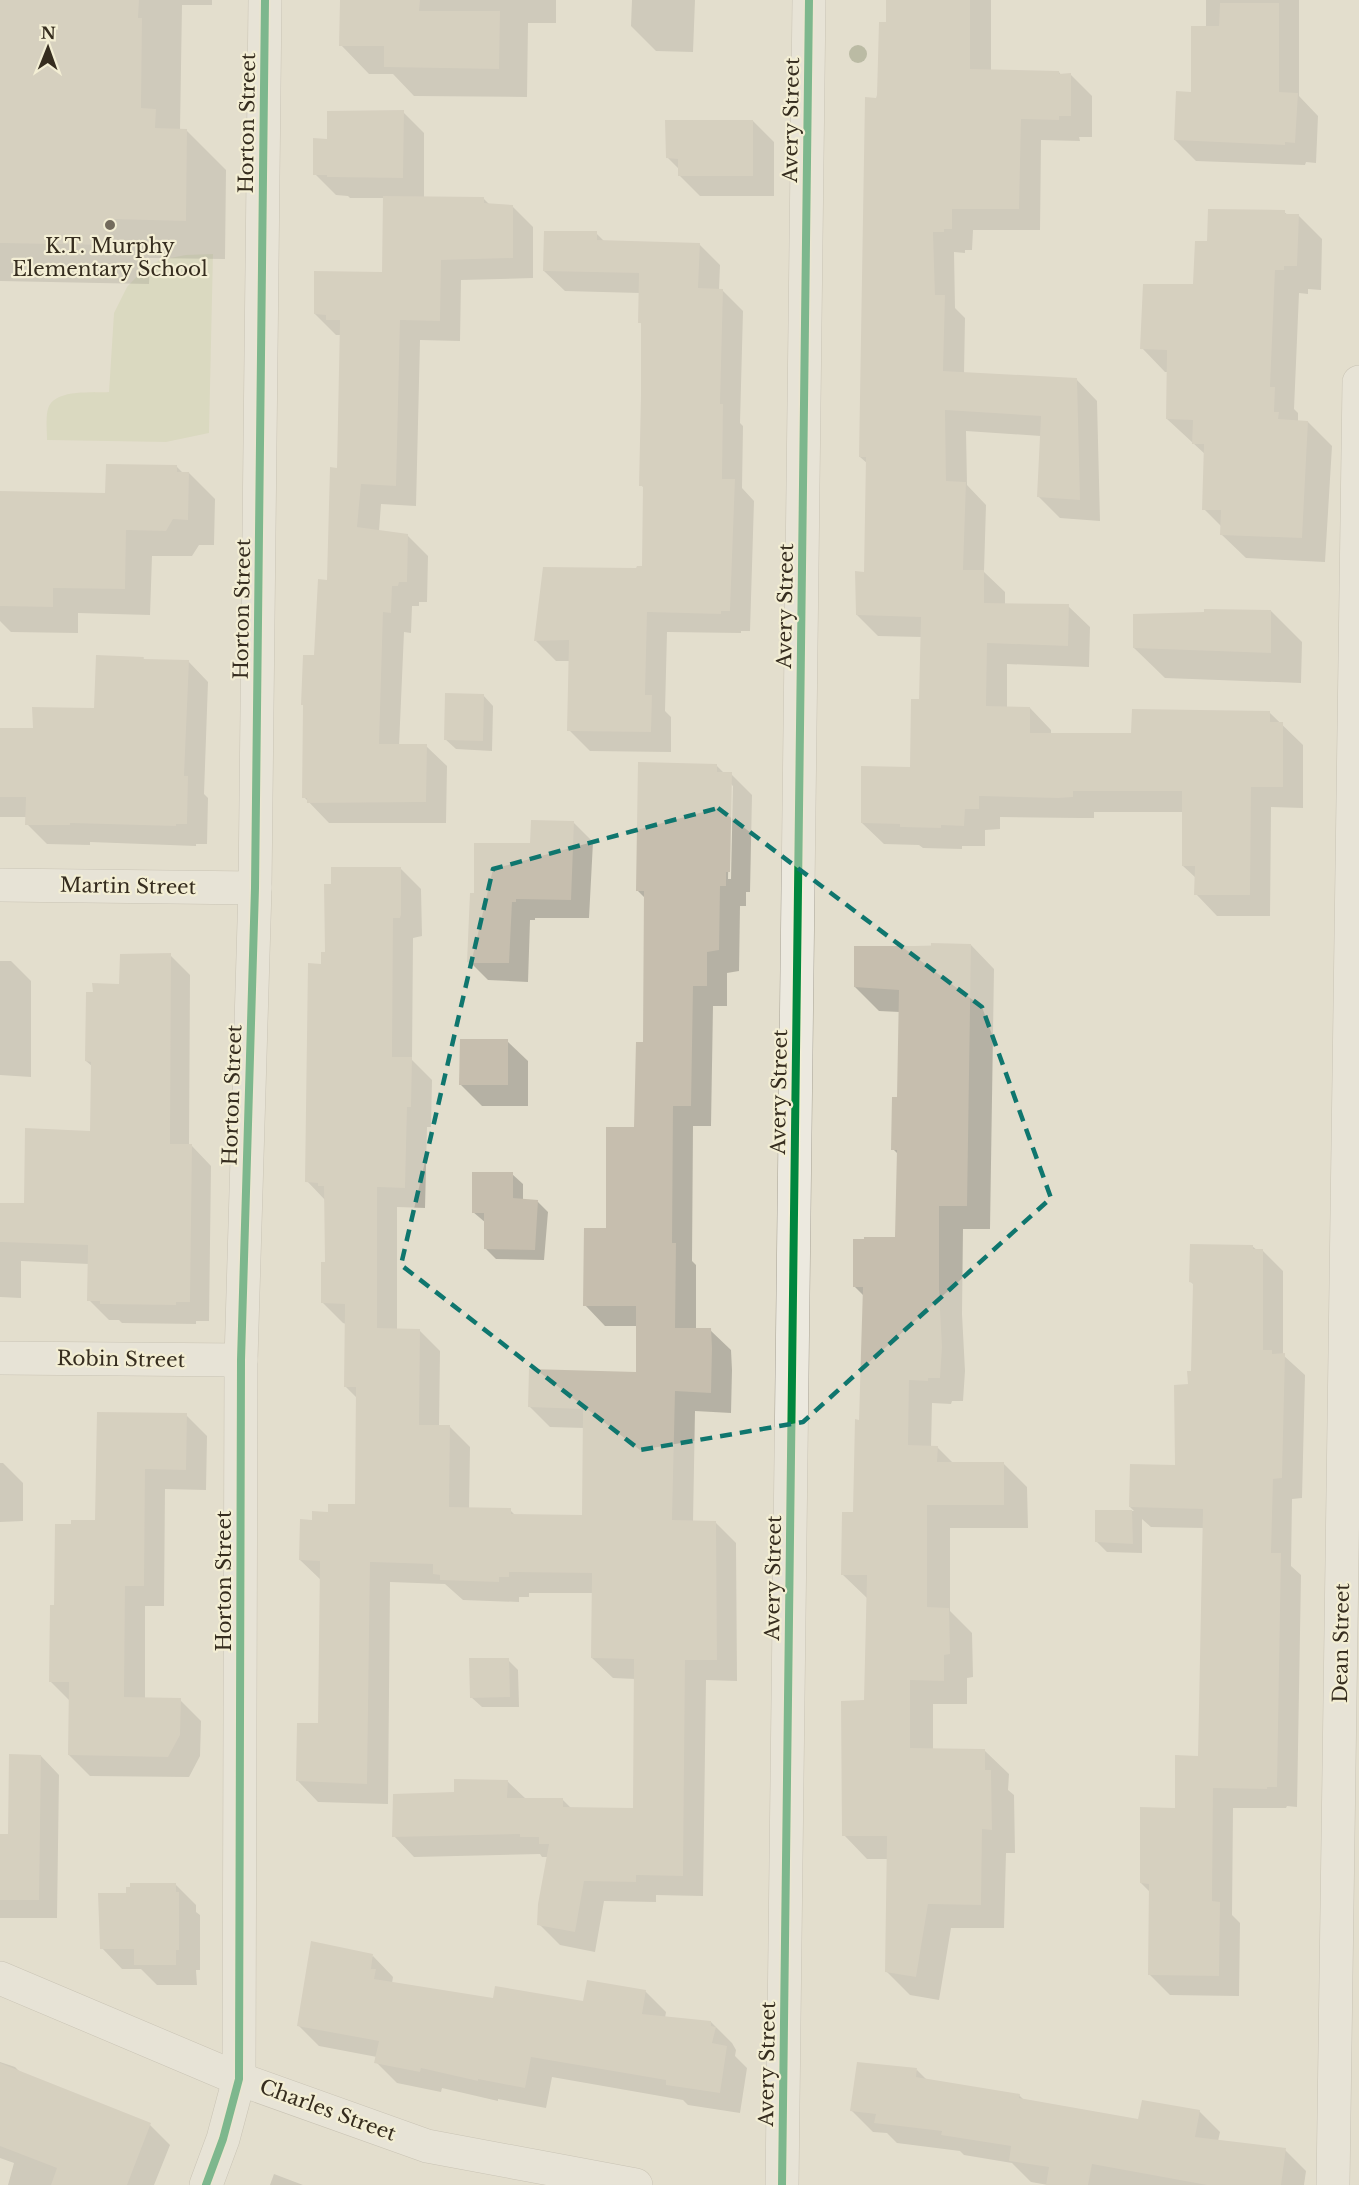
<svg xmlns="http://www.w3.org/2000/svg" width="1359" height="2185" viewBox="0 0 1359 2185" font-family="'Libre Baskerville',serif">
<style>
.green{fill:#cfd2b0}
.shadow{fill:#0003;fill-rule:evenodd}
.building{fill:#c6beae}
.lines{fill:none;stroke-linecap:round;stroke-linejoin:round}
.street-casing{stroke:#a8a396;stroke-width:34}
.street{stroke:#ece9df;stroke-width:33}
.cycleway-casing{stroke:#f3eed4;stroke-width:11}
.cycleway{stroke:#00873e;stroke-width:8}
.tree{fill:#8a9072}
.marked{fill:none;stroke:#0f766e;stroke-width:4.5;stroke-dasharray:12 8;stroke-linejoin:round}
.poi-dot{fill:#736b5c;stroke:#f3eed4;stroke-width:2}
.labels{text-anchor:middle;stroke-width:4.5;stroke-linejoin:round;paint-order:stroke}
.street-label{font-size:20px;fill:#362d1f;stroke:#f3eed4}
.poi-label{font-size:20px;fill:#362d1f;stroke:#f3eed4}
</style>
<rect width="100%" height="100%" fill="#e3decd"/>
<path class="green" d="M213 254 209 433 166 442 47 440C47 431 45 414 49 406 58 389 92 393 109 392L114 313 127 287 144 269 160 260 186 255Z"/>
<g class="shadow">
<polygon points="0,0 212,0 212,5 182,5 180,130 187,131 226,170 225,259 150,258 149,284 0,281"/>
<polygon points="341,0 556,0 556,23 528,23 527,97 414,96 393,74 369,74 341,45"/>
<polygon points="632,0 695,0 693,52 656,51 631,26"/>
<polygon points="889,0 991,0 991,71 1059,72 1061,75 1071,75 1092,96 1092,137 1079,137 1080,141 1041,140 1040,230 973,230 972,250 965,250 965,253 954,252 955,308 965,318 964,374 1076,379 1097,401 1100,521 1060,518 1038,496 1041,436 966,431 967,485 986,505 984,572 1005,592 1005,605 1068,606 1090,627 1089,667 1007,664 1007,708 1030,708 1051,730 1051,734 1133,734 1270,713 1303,745 1303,808 1271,807 1270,916 1217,916 1196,894 1196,878 1183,866 1183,812 1094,812 1094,818 1080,818 1000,817 1000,829 985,830 985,846 962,846 962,849 923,848 919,845 884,844 862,823 912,768 921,700 922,637 878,636 857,615 866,573 868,464 860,457 876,99 879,96"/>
<polygon points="1206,0 1299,0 1299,96 1318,116 1316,163 1306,162 1305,165 1196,161 1175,140 1192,93 1206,27"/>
<polygon points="403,112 424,133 424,198 484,199 490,205 512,206 533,227 533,278 461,280 460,341 420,340 416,506 381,504 379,531 407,535 428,556 427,602 419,602 419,606 412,606 411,633 404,632 399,746 426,746 447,766 446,823 329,823 304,797 316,656 329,581 339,469 341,335 336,335 315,314 384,274 385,198 350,198 348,196 336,195 315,174 328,140"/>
<polygon points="753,121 774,142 774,196 700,196 679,175 679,169 668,158"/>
<polygon points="1284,212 1288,215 1298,215 1322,239 1321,290 1308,289 1308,294 1299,293 1294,409 1298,413 1298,421 1308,422 1332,446 1325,562 1246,558 1222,535 1222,527 1204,509 1206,455 1167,419 1168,372 1165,372 1142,348 1195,286 1209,243"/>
<polygon points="596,233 605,242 699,244 720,265 719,290 722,290 743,311 740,423 743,426 742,488 754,501 750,631 741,631 741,633 667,632 665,711 671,717 671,752 590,751 569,730 570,661 556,661 536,641 643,568 645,489 641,485 642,325 640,322 640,293 565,291 544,271"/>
<polygon points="177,467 183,473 189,473 215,499 214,545 199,545 192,556 152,556 150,615 78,613 78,633 11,632 0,621 0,493 107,495"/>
<polygon points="1271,611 1302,642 1301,683 1165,678 1134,648"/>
<polygon points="143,658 145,660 188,661 208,682 204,794 208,798 207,844 196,844 196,846 90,842 90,845 47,844 27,824 27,817 0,817 0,729 34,729 96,709"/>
<polygon points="483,695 493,706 492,751 456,749 445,739"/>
<path d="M716 765 725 774H731L752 795 750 892H746V906H740L739 971 727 973V1006H713L711 1126H693L692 1261 696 1265V1329L710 1330 731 1350 732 1370 731 1413 695 1411 693 1522 716 1523 736 1543 737 1681 706 1680 703 1896 656 1895V1902L604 1901 595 1952 560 1945 539 1924 548 1857H542L540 1854 414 1857 394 1836 455 1794 507 1781 526 1799H562L572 1809 634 1810 636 1679 613 1678 592 1658 593 1593H529V1597H519V1602L463 1600 445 1584 390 1582 388 1804 318 1802 298 1781 319 1724 322 1581 300 1560 330 1513 357 1506 358 1399 345 1386 346 1324 343 1323 323 1303 327 1263 326 1201 307 1181 322 965 326 953 401 869 421 889 422 936 413 938 412 1060 432 1080 431 1127H427L425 1208 397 1207V1330H419L440 1351 439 1426H449L470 1447 469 1509 510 1510 516 1516H583L585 1428 550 1427 529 1406 637 1374V1326H605L585 1305 635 1128 645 1044 646 899 637 890ZM730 783 733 786 731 879H728Z"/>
<polygon points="574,823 593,842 589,918 535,918 535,920 530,920 528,982 488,980 469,961 476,895 532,844"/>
<polygon points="971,945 994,969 990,1229 963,1229 962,1314 965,1371 963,1401 952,1401 951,1404 932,1403 931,1447 937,1447 953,1463 1003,1463 1027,1487 1028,1528 950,1528 950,1611 972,1633 973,1677 967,1678 967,1704 933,1704 933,1750 985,1751 1009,1774 1008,1790 1014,1795 1015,1853 1006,1853 1004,1928 951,1928 939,2000 910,1995 886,1971 888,1859 867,1859 844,1835 866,1701 867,1598 843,1575 855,1514 860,1421 864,1296 854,1286 897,1239 898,1154 893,1149 899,1099 900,1012 879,1011 855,987 856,947"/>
<polygon points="170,955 190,975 189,1146 192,1146 211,1166 209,1321 196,1321 196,1324 122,1323 119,1320 109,1320 89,1300 89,1264 21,1261 21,1298 0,1297 0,1204 25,1204 92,1132 93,1067 86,1061 121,985"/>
<polygon points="0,961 11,961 31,981 31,1077 0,1075"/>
<polygon points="507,1041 528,1061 528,1106 482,1106 461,1085"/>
<polygon points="512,1174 523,1184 523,1200 538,1202 548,1212 544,1260 496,1259 486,1249 486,1223 473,1212"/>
<polygon points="1252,1246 1257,1250 1263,1251 1283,1271 1283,1355 1305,1375 1302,1498 1292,1499 1291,1566 1301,1575 1297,1807 1287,1806 1286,1808 1233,1808 1232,1915 1240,1923 1239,1996 1170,1995 1150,1975 1151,1893 1141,1883 1200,1757 1204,1528 1151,1527 1142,1519 1142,1553 1107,1552 1097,1542 1096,1512 1134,1511 1130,1507 1176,1466 1192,1373 1194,1285 1191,1282"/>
<polygon points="186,1415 207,1436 206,1490 165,1489 164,1606 145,1606 145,1699 180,1700 201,1721 200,1756 189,1777 90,1776 69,1755 70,1701 51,1682 56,1607 96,1521"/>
<polygon points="0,1463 3,1463 23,1483 23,1521 0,1522"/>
<polygon points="508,1660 518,1670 519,1707 482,1707 471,1697"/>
<polygon points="41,1756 59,1775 57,1918 0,1918 0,1835 9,1835"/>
<polygon points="175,1884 196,1905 196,1912 200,1915 200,1970 196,1970 197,1985 157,1985 141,1969 122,1969 102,1948 127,1894"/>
<polygon points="373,1956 393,1977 392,1983 494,1999 585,2003 645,1991 666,2012 665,2018 711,2022 732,2043 736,2050 735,2056 747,2068 740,2113 688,2105 683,2100 552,2077 546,2108 498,2099 498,2101 442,2088 441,2092 397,2083 376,2062 377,2057 319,2046 298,2025"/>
<polygon points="0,2062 15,2067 21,2073 150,2125 170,2145 154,2185 8,2185 14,2163 0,2158"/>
<polygon points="917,2070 927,2080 1019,2095 1025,2101 1139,2121 1199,2111 1220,2132 1218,2141 1285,2150 1306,2171 1304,2185 1048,2185 1031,2182 1012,2163 964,2155 960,2151 897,2143 887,2133 873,2132 852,2111"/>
<polygon points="274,2174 303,2185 270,2185"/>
</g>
<g class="building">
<polygon points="0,0 139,0 138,18 142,18 141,108 156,109 155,128 187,129 186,221 111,219 110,245 0,243"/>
<polygon points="340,0 420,0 419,11 500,11 499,69 384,67 384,46 339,46"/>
<polygon points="886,0 970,0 970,69 1059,71 1059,74 1071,73 1071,116 1059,116 1059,120 1021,119 1019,209 952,209 952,229 944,229 944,232 933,232 935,295 945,295 943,371 1077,378 1080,500 1037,497 1041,416 945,410 946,481 966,482 963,570 984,570 984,603 1069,604 1068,646 987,643 986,706 1030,707 1030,733 1131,733 1132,709 1270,711 1270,722 1283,722 1283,787 1251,787 1250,895 1194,895 1195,866 1182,866 1182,791 1073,791 1073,797 1058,798 979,796 979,809 965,809 964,826 941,825 941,828 900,827 900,824 861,823 861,766 910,767 911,699 919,699 921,617 856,615 855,571 864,572 866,457 859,457 865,97 876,98 877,95 879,22 886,22"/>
<polygon points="1220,3 1279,3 1279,92 1298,93 1295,143 1285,142 1285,145 1174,140 1176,91 1191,92 1191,26 1219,26"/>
<polygon points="404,110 403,178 327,177 327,175 313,175 313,138 327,139 327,111"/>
<polygon points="665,120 753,120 753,176 678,176 678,159 666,158"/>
<polygon points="383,196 484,197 484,203 513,205 513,258 441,260 440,321 400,320 396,486 361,484 357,527 408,534 407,582 399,582 398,586 392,586 391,613 383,612 379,744 427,744 426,802 307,803 307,798 302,798 303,705 301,705 303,655 314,655 318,579 327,580 330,467 337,468 340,320 326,320 326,315 314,314 314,271 382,272"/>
<polygon points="1208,209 1285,210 1285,214 1299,214 1297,266 1284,266 1284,270 1275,270 1270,387 1275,387 1274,412 1279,412 1278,419 1308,421 1302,538 1220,535 1221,510 1202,510 1204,444 1192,444 1193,420 1166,419 1167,350 1140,349 1143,284 1193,284 1195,241 1207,241"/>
<polygon points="544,231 597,231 597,240 700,243 698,288 723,289 720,404 723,404 722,479 735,479 730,611 721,611 721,614 647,612 645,695 652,695 651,732 567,731 569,640 534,641 543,567 636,568 637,566 642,566 643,486 639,486 641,395 641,323 638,323 639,273 543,271"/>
<polygon points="106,464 177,465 177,472 189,472 188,520 173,519 166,531 126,530 125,589 53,588 53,607 0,606 0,491 105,493"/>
<polygon points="1204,609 1271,610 1271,653 1133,648 1133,614 1204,612"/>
<polygon points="96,655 144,657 143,659 189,660 184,776 188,776 187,824 176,824 176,826 70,823 70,825 25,825 26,797 0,797 0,728 33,728 32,707 94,708"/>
<polygon points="445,693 484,694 483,741 444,740"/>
<polygon points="638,762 717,764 717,772 732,772 730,872 726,872 726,886 720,886 719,950 707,952 707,986 693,986 691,1106 673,1106 672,1243 676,1243 675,1328 711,1328 712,1348 711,1393 675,1391 672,1520 716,1521 717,1660 685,1660 683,1876 636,1875 636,1882 584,1881 575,1932 537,1925 538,1904 549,1844 539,1844 539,1837 520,1837 520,1834 392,1837 393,1794 454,1792 454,1779 508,1780 507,1798 563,1798 563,1807 633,1808 634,1659 591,1658 592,1573 509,1572 509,1577 499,1577 499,1582 440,1580 440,1575 433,1574 433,1564 370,1562 367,1784 296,1781 297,1723 318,1723 320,1561 299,1560 300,1519 312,1520 312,1511 328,1512 328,1504 355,1504 356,1387 344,1387 345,1304 321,1303 321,1262 325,1262 324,1186 318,1186 318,1183 305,1182 308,963 321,964 321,952 325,952 324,884 331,884 331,867 401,867 401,915 400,918 393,918 392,1057 412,1057 411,1107 407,1107 405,1188 377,1187 377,1328 420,1329 419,1425 450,1425 449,1507 511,1508 511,1514 582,1515 583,1409 528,1407 529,1369 636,1372 636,1306 583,1306 584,1228 606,1228 606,1127 634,1127 636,1042 643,1042 644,891 636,891"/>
<polygon points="531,820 574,821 571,900 516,899 516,902 512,902 509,963 469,963 467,962 470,893 474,893 474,843 530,843"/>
<polygon points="931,943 971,944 967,1206 939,1206 939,1289 942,1347 940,1378 928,1378 928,1381 909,1380 908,1445 938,1446 937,1462 1004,1462 1004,1505 927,1505 927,1607 949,1608 950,1654 944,1655 944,1681 910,1680 910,1748 985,1749 985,1770 991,1770 992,1830 982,1829 981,1905 928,1904 916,1977 885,1972 887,1836 842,1836 841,1701 864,1700 867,1575 841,1575 842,1512 853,1512 855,1419 859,1420 863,1287 853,1287 853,1239 864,1239 864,1237 895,1237 897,1150 891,1150 892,1097 897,1097 899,990 854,987 854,946 931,946"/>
<polygon points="171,953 170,1144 192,1144 190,1302 176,1302 176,1305 100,1304 100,1301 87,1301 88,1245 0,1242 0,1203 24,1203 25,1128 90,1131 91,1062 85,1061 86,992 93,992 92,983 119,984 120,954"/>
<polygon points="460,1039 508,1039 508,1085 459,1085"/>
<polygon points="472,1172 513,1172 513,1198 538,1200 535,1250 484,1249 484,1213 472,1213"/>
<polygon points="1190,1244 1253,1245 1253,1249 1263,1249 1263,1350 1272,1350 1272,1354 1285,1353 1282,1478 1273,1479 1271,1553 1281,1553 1277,1787 1267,1787 1267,1789 1213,1788 1212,1901 1220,1902 1219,1976 1148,1975 1149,1884 1140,1883 1140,1807 1175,1808 1175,1755 1198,1756 1203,1509 1129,1507 1130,1464 1175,1465 1174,1385 1188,1384 1187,1371 1191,1371 1193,1283 1189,1282"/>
<polygon points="97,1412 187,1413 186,1470 145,1469 144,1586 125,1586 124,1697 181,1698 180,1735 168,1757 68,1755 69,1682 49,1682 50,1605 54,1605 55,1524 71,1524 71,1520 95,1520"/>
<polygon points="1095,1510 1132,1510 1133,1544 1095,1542"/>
<polygon points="469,1658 509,1658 510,1697 470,1698"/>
<polygon points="9,1754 41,1755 39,1900 0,1900 0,1834 8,1834"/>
<polygon points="130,1883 176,1883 176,1892 179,1892 179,1950 176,1950 176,1965 134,1965 134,1949 100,1949 98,1893 126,1893 126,1887 130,1887"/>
<polygon points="311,1941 373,1954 371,1969 376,1969 374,1979 493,1998 495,1986 583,2001 587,1980 646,1990 642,2014 711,2021 711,2026 716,2027 712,2043 727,2046 720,2093 666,2085 666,2080 531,2057 525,2088 478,2079 478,2081 421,2068 420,2072 374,2063 379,2041 297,2026"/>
<polygon points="857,2062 917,2068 916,2077 1020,2094 1019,2098 1138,2119 1142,2100 1200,2110 1195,2137 1286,2148 1281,2185 1207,2185 1092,2164 1088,2185 1046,2185 1049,2167 1009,2161 1011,2146 941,2135 942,2131 874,2123 876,2114 850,2111"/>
<polygon points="0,2063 151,2123 127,2185 51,2185 57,2168 0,2146"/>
</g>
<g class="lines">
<defs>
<g id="street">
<polyline points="0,885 255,888"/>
<polyline points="0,1358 241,1360"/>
<polyline points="0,1978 239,2079 427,2146 636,2185"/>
<polyline points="206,2185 223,2139 239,2079 241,1360 255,888 265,0"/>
<polyline points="782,2185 809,0"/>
<polyline points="1333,2185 1359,382"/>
</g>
</defs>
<use href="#street" class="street-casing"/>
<use href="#street" class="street"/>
<defs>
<g id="cycleway">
<polyline points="206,2185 223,2139 239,2079 241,1360 255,888 265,0"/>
<polyline points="782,2185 809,0"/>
</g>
</defs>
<use href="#cycleway" class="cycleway-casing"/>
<use href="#cycleway" class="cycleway"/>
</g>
<circle class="tree" cx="858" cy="54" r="9"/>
<path d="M0 0H1359V2185H0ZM718 808 982 1007 1051 1198 803 1422 640 1450 401 1265 493 869Z" fill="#e3decd" fill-opacity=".55" fill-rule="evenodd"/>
<path class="marked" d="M718 808 982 1007 1051 1198 803 1422 640 1450 401 1265 493 869Z"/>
<circle class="poi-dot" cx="110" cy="225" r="6"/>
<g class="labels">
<g class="street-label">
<text transform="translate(791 120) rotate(-89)" y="7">Avery Street</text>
<text transform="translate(247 123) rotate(-89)" y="7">Horton Street</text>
<text transform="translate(785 606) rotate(-89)" y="7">Avery Street</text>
<text transform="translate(242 609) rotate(-89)" y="7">Horton Street</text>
<text transform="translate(128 886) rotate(1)" y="7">Martin Street</text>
<text transform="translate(779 1092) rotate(-89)" y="7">Avery Street</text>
<text transform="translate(232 1095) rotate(-88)" y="7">Horton Street</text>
<text transform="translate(121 1359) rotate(1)" y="7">Robin Street</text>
<text transform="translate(773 1578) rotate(-89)" y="7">Avery Street</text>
<text transform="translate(224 1581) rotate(-90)" y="7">Horton Street</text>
<text transform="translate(1341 1643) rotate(-89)" y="7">Dean Street</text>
<text transform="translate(767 2064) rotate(-89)" y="7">Avery Street</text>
<text transform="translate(328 2110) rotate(20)" y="7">Charles Street</text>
</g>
<g class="poi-label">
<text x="110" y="253">K.T. Murphy<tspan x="110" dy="23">Elementary School</tspan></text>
</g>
</g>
<g transform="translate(48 48) rotate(1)" stroke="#f3eed4" stroke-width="4.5" paint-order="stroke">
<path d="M0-4.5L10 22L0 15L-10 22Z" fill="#362d1f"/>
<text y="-9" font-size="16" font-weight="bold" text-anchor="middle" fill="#362d1f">N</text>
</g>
</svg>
